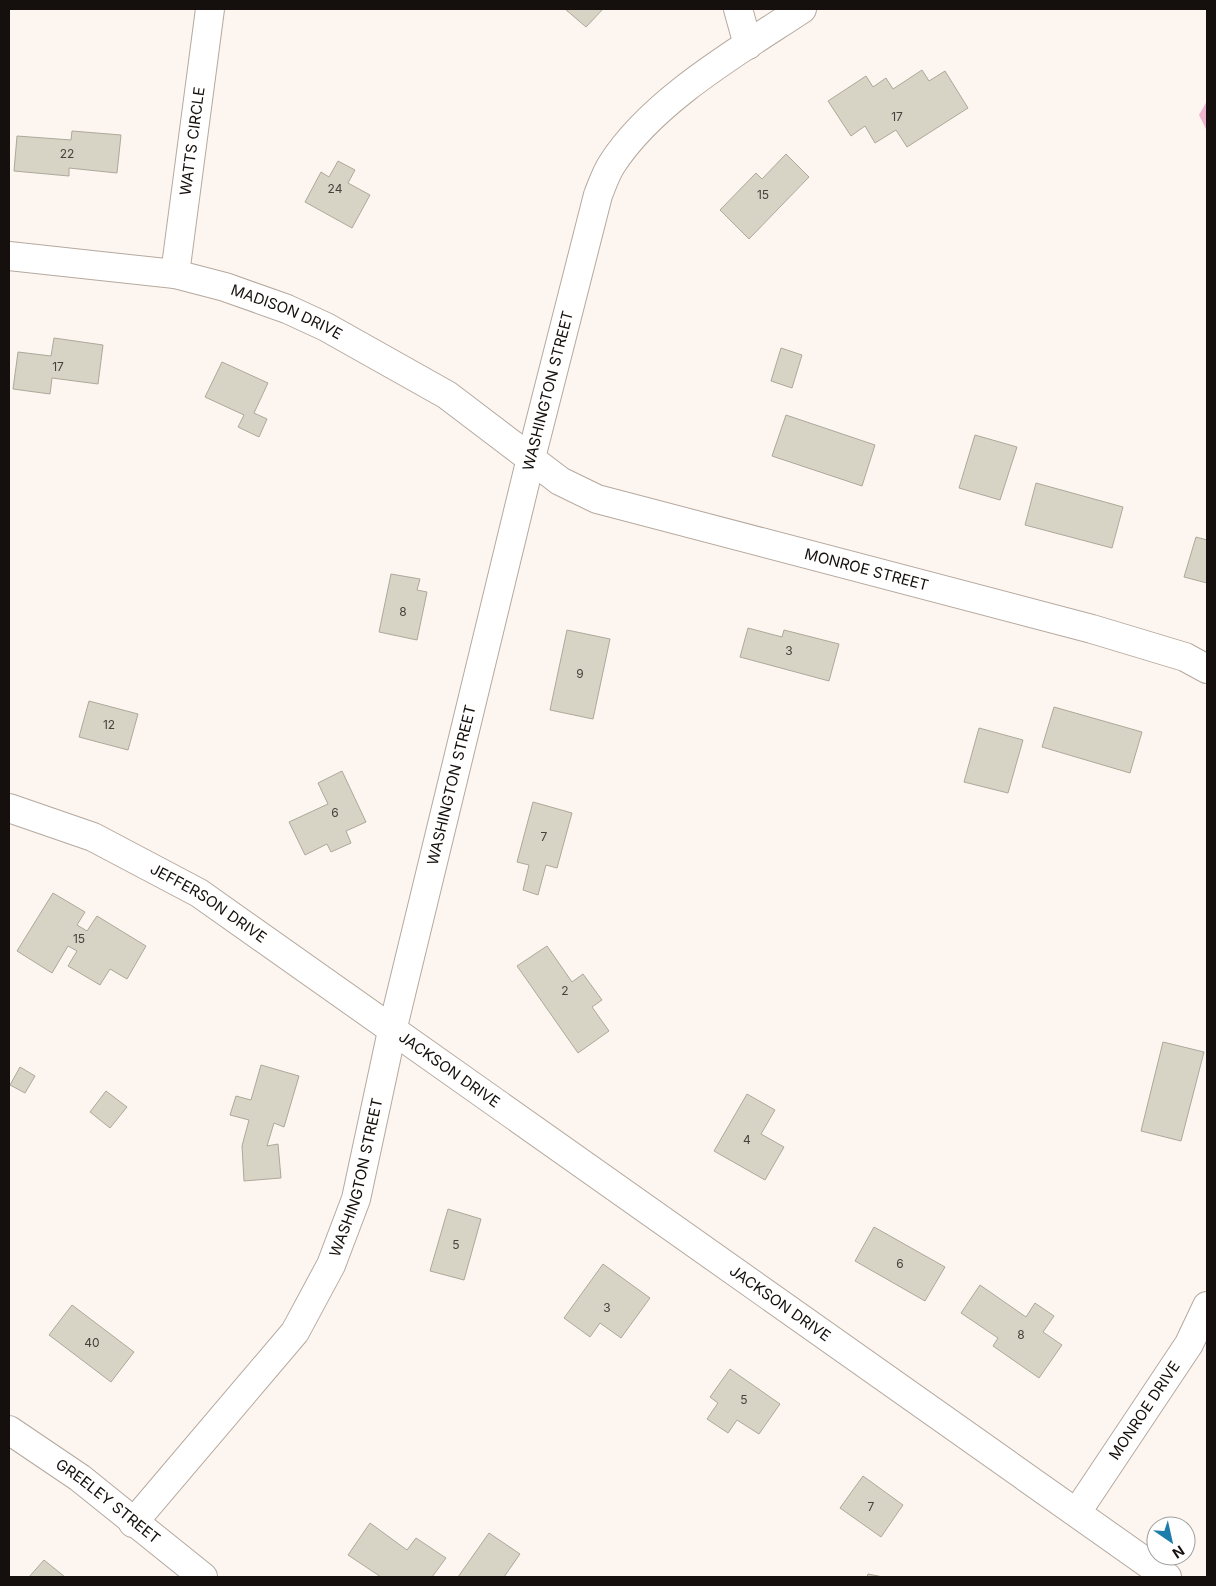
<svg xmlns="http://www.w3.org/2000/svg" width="1216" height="1586" viewBox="0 0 1216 1586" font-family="Inter,sans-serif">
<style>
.green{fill:#f0b6cf}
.building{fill:#d7d3c5;stroke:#aca99b}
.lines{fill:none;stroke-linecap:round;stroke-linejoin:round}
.minor-casing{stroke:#b5a99f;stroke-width:30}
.minor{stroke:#fff;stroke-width:28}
.labels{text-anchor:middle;stroke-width:4;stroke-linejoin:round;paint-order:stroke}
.number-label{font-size:12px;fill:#46413b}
.street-label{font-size:15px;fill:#15100d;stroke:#fff}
</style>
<rect width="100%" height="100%" fill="#fdf5ef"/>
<polygon class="green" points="1207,101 1207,131 1199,115"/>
<g class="building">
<polygon points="565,9 603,9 586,27"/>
<polygon points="922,70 929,81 945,71 968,108 907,147 896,130 875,143 865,126 851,136 828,101 866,76 873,87 886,78 893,89"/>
<polygon points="72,131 121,135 117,173 69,168 69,176 14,171 17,136 71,140"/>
<polygon points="786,154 809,177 749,239 720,210 756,173 762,179"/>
<polygon points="338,161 355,170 348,183 370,195 352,228 305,202 321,172 329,177"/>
<polygon points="54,338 103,345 98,384 52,378 50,394 13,389 18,352 51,356"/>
<polygon points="781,348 802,355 792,388 771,381"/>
<polygon points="222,362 268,383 254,413 267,419 259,437 238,427 244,415 205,397"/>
<polygon points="786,415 875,445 862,486 772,456"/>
<polygon points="975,435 1017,447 1000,500 959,488"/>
<polygon points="1036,483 1123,507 1112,548 1025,525"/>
<polygon points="1196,537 1207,540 1207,583 1184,577"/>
<polygon points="391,574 420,579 417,590 427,592 417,640 379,632"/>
<polygon points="748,628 782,637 784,630 839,644 829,681 740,657"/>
<polygon points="567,630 610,639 593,719 550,710"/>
<polygon points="89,701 138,714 128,750 79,737"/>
<polygon points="1054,707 1142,732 1130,773 1042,747"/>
<polygon points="979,728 1023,740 1008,793 964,782"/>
<polygon points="342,771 366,822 346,831 351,843 331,852 327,844 305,855 289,822 328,804 318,783"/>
<polygon points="533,802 572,813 557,868 546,865 538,895 523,890 529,865 517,862"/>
<polygon points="53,893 85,912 77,925 87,931 97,916 146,946 127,979 110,969 100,985 68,966 77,951 68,946 52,973 17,951"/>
<polygon points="547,946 572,982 583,974 602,1000 592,1007 609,1031 578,1053 517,966"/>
<polygon points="1163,1042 1204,1052 1181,1141 1141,1131"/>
<polygon points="261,1065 299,1076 284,1127 274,1123 267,1146 278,1144 281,1178 244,1181 242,1146 249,1120 230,1115 236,1096 251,1100"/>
<polygon points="20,1067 35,1076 25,1093 10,1085"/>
<polygon points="106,1091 127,1107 110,1128 90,1112"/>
<polygon points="747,1094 775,1110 761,1134 784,1147 765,1180 714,1151"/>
<polygon points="448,1209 481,1219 464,1280 430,1271"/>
<polygon points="874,1227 945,1267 925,1301 855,1261"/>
<polygon points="603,1264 650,1298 621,1338 600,1323 590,1337 564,1318"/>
<polygon points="980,1285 1026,1317 1035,1303 1054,1316 1043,1332 1062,1345 1039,1378 993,1346 998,1338 961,1313"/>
<polygon points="72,1305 134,1352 111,1382 49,1335"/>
<polygon points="730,1369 780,1404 759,1434 737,1420 728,1433 707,1419 718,1403 710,1397"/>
<polygon points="863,1476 903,1505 881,1537 840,1508"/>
<polygon points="370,1523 407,1550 416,1538 446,1558 432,1577 381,1577 348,1555"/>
<polygon points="489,1533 520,1554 504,1577 458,1577"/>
<polygon points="44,1560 65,1577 29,1577"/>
<polygon points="868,1574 883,1577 867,1577"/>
</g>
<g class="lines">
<defs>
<g id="minor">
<polyline points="738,9 748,45"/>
<path id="s1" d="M9 256 175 274 225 287 287 309 326 327 447 395 560 481 597 499 1092 629 1185 657 1207 669"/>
<path id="s2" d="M175 274 210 9"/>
<path id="s3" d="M9 808 93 837 199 893 1167 1577"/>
<path id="s4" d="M9 1430 80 1478 203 1577"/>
<path id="s5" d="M1077 1512 1189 1344 1207 1306"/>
<path id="s6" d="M133 1523 295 1332 331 1265 356 1199 392 1031 531 458 598 195C602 185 606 173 612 164 653 100 740 50 802 9"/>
</g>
</defs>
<use href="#minor" class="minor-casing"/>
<use href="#minor" class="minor"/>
</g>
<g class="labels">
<g class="number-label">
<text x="897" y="121">17</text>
<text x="67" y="158">22</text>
<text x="335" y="193">24</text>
<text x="763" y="199">15</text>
<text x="58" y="371">17</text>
<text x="403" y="616">8</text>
<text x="789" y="655">3</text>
<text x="580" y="678">9</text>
<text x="109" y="729">12</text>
<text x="335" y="817">6</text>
<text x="544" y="841">7</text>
<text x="79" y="943">15</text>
<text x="565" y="995">2</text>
<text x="747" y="1144">4</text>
<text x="456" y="1249">5</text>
<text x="900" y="1268">6</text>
<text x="607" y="1312">3</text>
<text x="1021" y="1339">8</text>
<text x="92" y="1347">40</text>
<text x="744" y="1404">5</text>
<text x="871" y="1511">7</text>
</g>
<g class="street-label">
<text dy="5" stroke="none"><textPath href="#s2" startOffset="134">WATTS CIRCLE</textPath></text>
<text dy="5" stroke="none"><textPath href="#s1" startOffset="285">MADISON DRIVE</textPath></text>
<text dy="5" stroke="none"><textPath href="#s6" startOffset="1228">WASHINGTON STREET</textPath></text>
<text dy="5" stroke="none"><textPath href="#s1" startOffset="928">MONROE STREET</textPath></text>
<text dy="5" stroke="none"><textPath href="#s6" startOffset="822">WASHINGTON STREET</textPath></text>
<text dy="5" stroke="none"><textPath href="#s3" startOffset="222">JEFFERSON DRIVE</textPath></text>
<text dy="5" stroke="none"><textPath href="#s3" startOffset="515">JACKSON DRIVE</textPath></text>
<text dy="5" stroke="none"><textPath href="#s6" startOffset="418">WASHINGTON STREET</textPath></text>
<text dy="5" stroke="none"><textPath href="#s3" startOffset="920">JACKSON DRIVE</textPath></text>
<text dy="5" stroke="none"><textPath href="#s5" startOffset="122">MONROE DRIVE</textPath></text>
<text dy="5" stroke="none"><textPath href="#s4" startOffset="122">GREELEY STREET</textPath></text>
</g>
</g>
<rect width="1216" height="1586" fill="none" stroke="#15100d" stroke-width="20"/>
<g transform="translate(1171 1541) rotate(146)"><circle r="24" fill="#ffffff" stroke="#a19f9e"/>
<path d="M0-4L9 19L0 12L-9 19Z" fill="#1d7eaa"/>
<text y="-8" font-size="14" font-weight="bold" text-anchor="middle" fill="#15100d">N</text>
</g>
</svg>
